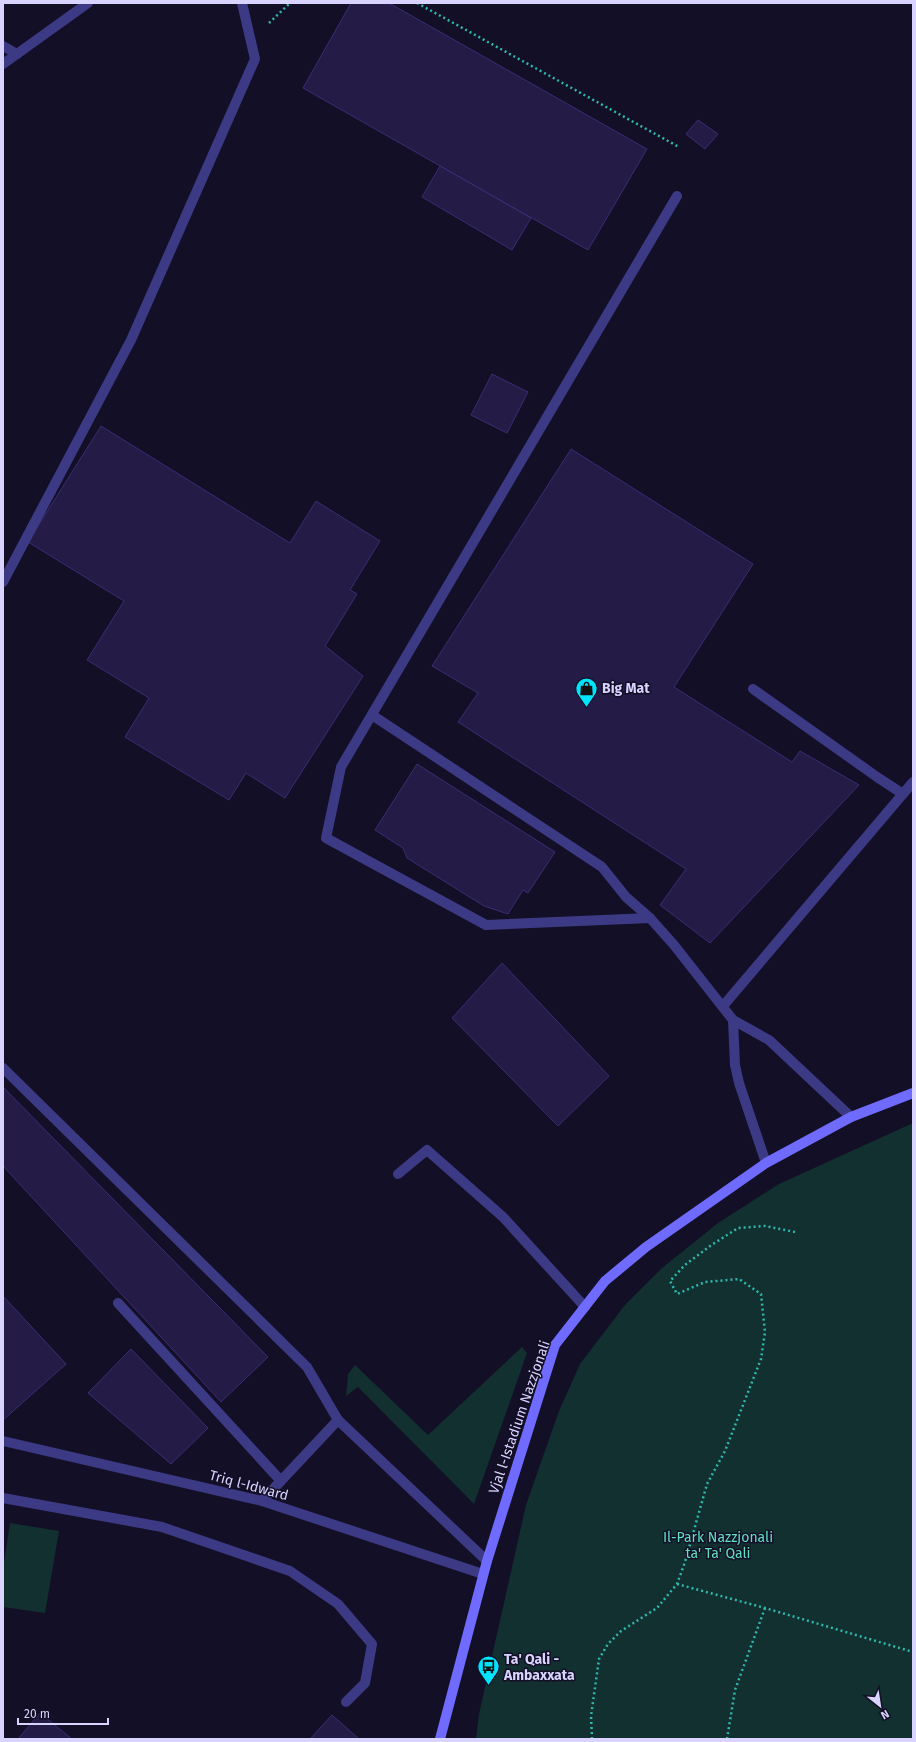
<svg xmlns="http://www.w3.org/2000/svg" width="916" height="1742" viewBox="0 0 916 1742" font-family="'Fira Sans',sans-serif">
<style>
.green{fill:#12302f}
.building{fill:#241b47;stroke:#3b2d73}
.lines{fill:none;stroke-linecap:round;stroke-linejoin:round}
.path{stroke:#2fb8b0;stroke-width:2.5;stroke-dasharray:2 3;stroke-linecap:butt}
.lane{stroke:#3d3a85;stroke-width:10}
.street{stroke:#3d3a85;stroke-width:10}
.secondary{stroke:#6f6bff;stroke-width:10}
.labels{text-anchor:middle;stroke-width:3;stroke-linejoin:round;paint-order:stroke}
.poi-label{font-size:14px;font-weight:bold;fill:#d9d4ff;stroke:#130f26;text-anchor:start}
.street-label{font-size:14px;fill:#d9d4ff;stroke:#130f26}
.park-label{font-size:14px;fill:#5fe0c0;stroke:#130f26}
</style>
<rect width="100%" height="100%" fill="#130f26"/>
<g class="green">
<polygon points="913,1123 913,1739 476,1739 479,1714 526,1505 559,1411 580,1364 625,1305 662,1268 718,1223 779,1184"/>
<polygon points="522,1347 527,1353 474,1504 358,1387 346,1396 348,1374 355,1365 428,1435"/>
<polygon points="10,1523 59,1531 45,1613 3,1607 3,1569"/>
</g>
<g class="building">
<polygon points="351,3 389,3 647,149 588,250 303,88"/>
<polygon points="698,120 718,134 705,149 686,134"/>
<polygon points="440,166 531,218 512,250 422,197"/>
<polygon points="492,374 528,392 507,433 471,415"/>
<polygon points="101,426 290,543 316,501 380,541 350,590 357,594 325,646 363,676 285,798 246,773 229,800 125,737 149,698 87,660 124,601 28,542"/>
<polygon points="571,449 753,564 674,687 792,762 800,751 859,785 710,943 660,905 686,869 458,722 478,693 432,666"/>
<polygon points="417,764 555,852 528,893 523,890 508,914 484,906 407,858 403,848 375,830"/>
<polygon points="502,963 609,1076 558,1126 452,1018"/>
<polygon points="3,1087 268,1357 221,1402 3,1166"/>
<polygon points="3,1296 66,1364 3,1420"/>
<polygon points="131,1349 208,1428 171,1464 88,1393"/>
<polygon points="40,1713 72,1739 18,1739"/>
<polygon points="332,1715 359,1739 310,1739"/>
</g>
<g class="lines">
<g class="path">
<polyline points="417,3 679,147"/>
<polyline points="269,23 290,3"/>
<polyline points="677,1584 765,1608 913,1652"/>
<polyline points="592,1739 591,1716 599,1659 608,1644 621,1631 657,1608 677,1584 685,1562 707,1484 725,1451 761,1359 765,1332 761,1294 739,1279 705,1282 677,1294 670,1281 685,1265 710,1246 738,1228 765,1226 795,1232"/>
<polyline points="727,1739 735,1690 765,1608"/>
</g>
<g class="lane">
<polyline points="3,46 17,54"/>
<polyline points="3,64 88,3"/>
<polyline points="677,196 341,767 326,838 486,925 650,918 674,945 733,1020 769,1040 851,1117"/>
<polyline points="3,582 131,340 255,59 242,3"/>
<polyline points="753,689 877,777 903,794"/>
<polyline points="372,715 602,867 626,897 650,918"/>
<polyline points="723,1006 913,782"/>
<polyline points="733,1020 735,1065 739,1083 766,1163"/>
<polyline points="3,1068 307,1367 338,1420 487,1561"/>
<polyline points="398,1174 427,1150 503,1217 585,1307"/>
<polyline points="118,1303 281,1481"/>
<polyline points="3,1441 262,1501 483,1574"/>
<polyline points="262,1501 338,1420"/>
</g>
<polyline class="street" points="3,1498 162,1527 290,1571 338,1604 372,1644 365,1683 346,1702"/>
<polyline class="secondary" points="440,1739 487,1561 555,1345 605,1281 646,1247 766,1163 851,1117 913,1093"/>
</g>
<defs>
<symbol id="shop-pin" viewBox="-11 -11 22 30"><path d="M0 17L-7.5 6A9.5 9.5 0 1 1 7.5 6Z" fill="#00e5ff" stroke="#130f26"/><path d="M-5-2.5h2.3a2.7 3.5 0 0 1 5.4 0H5L5.5 6h-11ZM-1.5-2.5h3a1.5 2.3 0 0 0-3 0Z" fill="#111"/></symbol>
<symbol id="bus-pin" viewBox="-11 -11 22 30"><path d="M0 17L-7.5 6A9.5 9.5 0 1 1 7.5 6Z" fill="#00e5ff" stroke="#130f26"/><path d="M-5-6H5V4H4V6H2V4H-2V6H-4V4H-5ZM-3.5-4V0h7V-4ZM-3.5 1.2v1.5H-2V1.2ZM2 1.2v1.5H3.5V1.2Z" fill="#111"/></symbol>
</defs>
<g fill-rule="evenodd">
<use href="#shop-pin" x="574" y="676" width="25" height="34"/>
<use href="#bus-pin" x="476" y="1654" width="25" height="34"/>
</g>
<g class="labels">
<g class="poi-label">
<text x="602" y="693">Big Mat</text>
<text x="504" y="1664">Ta' Qali -<tspan x="504" dy="16">Ambaxxata</tspan></text>
</g>
<g class="street-label">
<text transform="translate(519 1417) rotate(-71)" y="5">Vjal l-Istadium Nazzjonali</text>
<text transform="translate(249 1485) rotate(15)" y="5">Triq l-Idward</text>
</g>
<g class="park-label">
<text x="718" y="1542">Il-Park Nazzjonali<tspan x="718" dy="16">ta' Ta' Qali</tspan></text>
</g>
</g>
<rect width="916" height="1742" fill="none" stroke="#d9d4ff" stroke-width="8"/>
<g transform="translate(880 1706) rotate(150)" stroke="#130f26" stroke-width="3" paint-order="stroke">
<path d="M0-3L7 15L0 10L-7 15Z" fill="#d9d4ff"/>
<text y="-6" font-size="11" font-weight="bold" text-anchor="middle" fill="#d9d4ff">N</text>
</g>
<path d="M18 1718v6h90v-6" fill="none" stroke="#d9d4ff" stroke-width="2"/>
<text x="24" y="1718" font-size="12" fill="#d9d4ff" stroke="#130f26" stroke-width="3" paint-order="stroke">20 m</text>
</svg>
